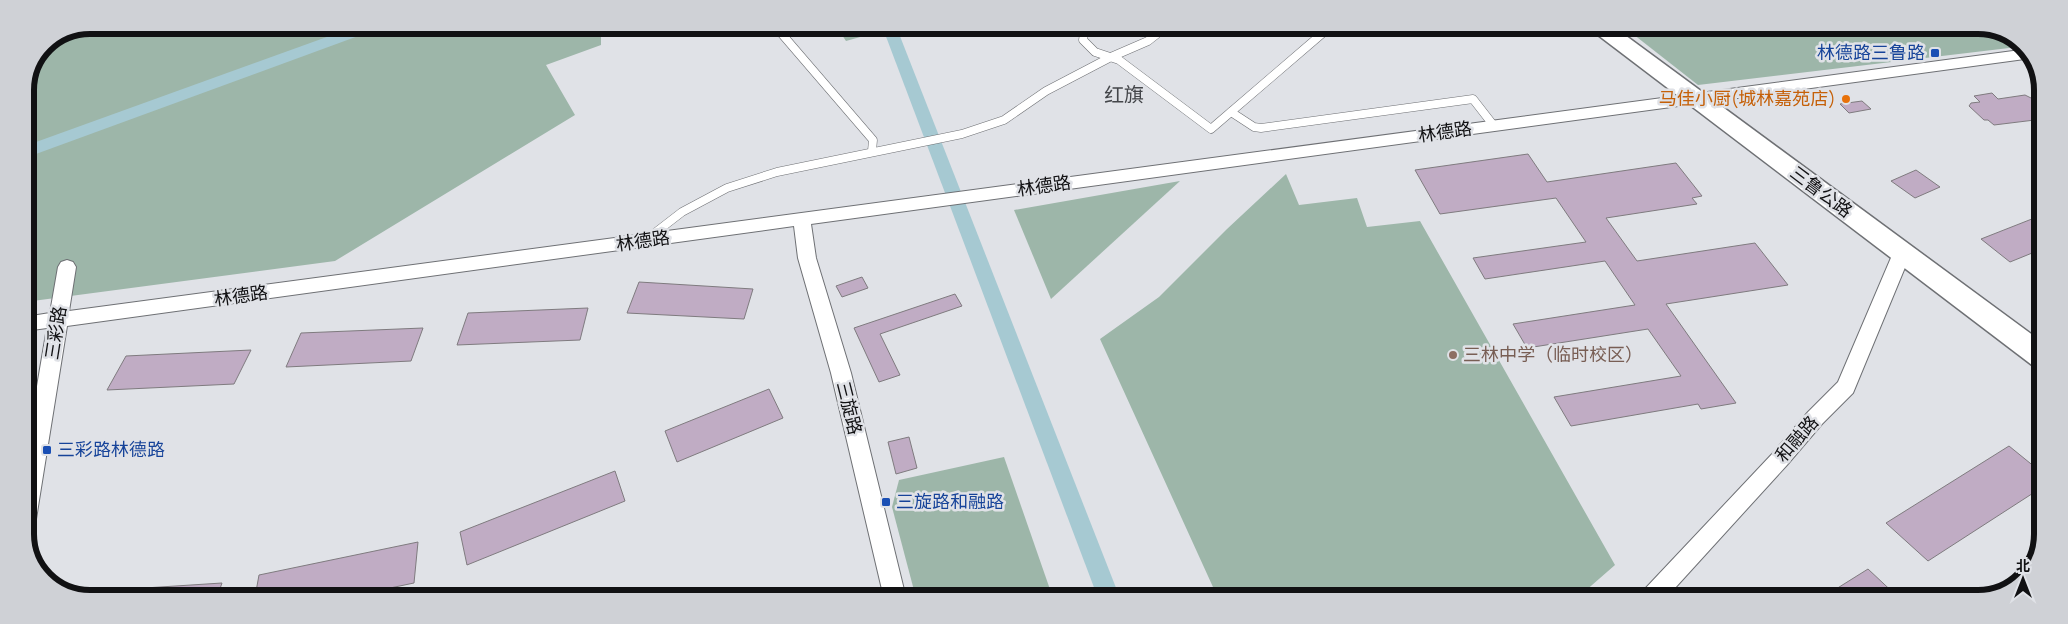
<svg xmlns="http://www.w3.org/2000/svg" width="2068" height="624" viewBox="0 0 2068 624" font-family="Manrope,'Noto Sans SC',sans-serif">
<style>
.green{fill:#9db6a9}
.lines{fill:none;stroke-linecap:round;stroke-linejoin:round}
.stream{stroke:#a6c9d2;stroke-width:5}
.canal{fill:#a6c9d2;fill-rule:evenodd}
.building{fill:#c0acc4;stroke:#7f7b7f}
.service-casing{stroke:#6e7074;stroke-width:9}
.minor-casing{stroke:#6e7074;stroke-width:2}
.secondary-casing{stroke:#6e7074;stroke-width:3}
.service{stroke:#fff;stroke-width:8}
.minor{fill:#fff;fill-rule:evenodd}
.secondary{fill:#fff;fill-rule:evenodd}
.transit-dot{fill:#1a4fb4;stroke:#e0e2e7;stroke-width:2}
.food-dot{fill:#e8710a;stroke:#e0e2e7;stroke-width:2}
.education-dot{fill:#8d6e63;stroke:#e0e2e7;stroke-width:2}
.labels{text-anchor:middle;stroke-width:5;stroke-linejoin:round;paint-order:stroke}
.transit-label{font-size:18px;fill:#164399;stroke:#e0e2e7;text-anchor:start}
.food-label{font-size:18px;fill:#c56008;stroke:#e0e2e7;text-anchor:end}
.street-label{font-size:18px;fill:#111113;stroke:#e0e2e7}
.education-label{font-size:18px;fill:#785e54;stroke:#e0e2e7;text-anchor:start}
.quarter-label{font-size:20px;fill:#44464a;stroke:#e0e2e7}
.rim{fill:none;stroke:#111113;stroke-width:6}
</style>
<rect width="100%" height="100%" fill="#e0e2e7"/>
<g class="green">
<polygon points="89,25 601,26 601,45 546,65 575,115 335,261 25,302 25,89 44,44"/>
<polygon points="836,26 888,26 878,32 846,41"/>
<polygon points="1624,27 1996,27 2026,46 1698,85"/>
<polygon points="1286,174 1299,205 1357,198 1367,227 1420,221 1615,565 1576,599 1218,598 1100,339 1159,297 1227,229"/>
<polygon points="1180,181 1051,299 1014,210"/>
<polygon points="1004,457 1053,598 916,598 892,507 899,480"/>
</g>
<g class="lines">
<polyline class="stream" points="1120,31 1126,26"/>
<g class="canal">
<polygon points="360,25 382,25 380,28 25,158 25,146"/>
<polygon points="882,26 896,26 1120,598 1098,598"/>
</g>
</g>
<g class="building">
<polygon points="1992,93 1998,99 2025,95 2035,100 2043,107 2043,119 1994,125 1988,120 1984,120 1969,106 1971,103 1980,102 1974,96"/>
<polygon points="1862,101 1871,109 1849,113 1840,104"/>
<polygon points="1528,154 1547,182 1676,163 1702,196 1692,198 1697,204 1606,218 1637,261 1755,243 1788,285 1666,304 1736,403 1701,409 1698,404 1571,426 1554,397 1681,376 1648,329 1527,348 1513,324 1635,305 1605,261 1485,279 1473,258 1586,242 1556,198 1440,214 1415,170"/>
<polygon points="1916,170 1940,187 1915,198 1891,181"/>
<polygon points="2042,215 2042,249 2010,262 1981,239"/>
<polygon points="862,277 868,288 842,297 836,286"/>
<polygon points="639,282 753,289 744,319 627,313"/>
<polygon points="955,294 962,306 880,334 900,375 879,382 854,328"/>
<polygon points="588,308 580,340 457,345 468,313"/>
<polygon points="423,328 411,361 286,367 301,333"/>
<polygon points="251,350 234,384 107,390 126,356"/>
<polygon points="769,389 783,418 677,462 665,431"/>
<polygon points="909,437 917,468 896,474 888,442"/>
<polygon points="2009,446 2041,472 2041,488 1928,561 1886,523"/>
<polygon points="615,471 625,501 467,565 460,532"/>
<polygon points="418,542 414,583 347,597 255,597 259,575"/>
<polygon points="1868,569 1900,599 1820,599"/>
<polygon points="222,583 217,597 95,597 98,591"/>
<polygon points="799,590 800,598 773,598"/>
</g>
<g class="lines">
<defs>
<g id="service">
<polyline points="775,26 873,140 872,151"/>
<polyline points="1085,27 1083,40 1095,52 1119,60 1211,129 1331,26"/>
<polyline points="1231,112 1254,127 1261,128 1473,99 1494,126"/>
<polyline points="647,239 682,212 727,188 777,172 962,134 1004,120 1046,91 1111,57 1148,41 1167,26"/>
</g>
<g id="minor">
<polygon points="2028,49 2032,58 811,224 816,258 851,373 906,598 884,598 831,373 798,258 794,226 67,326 36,519 33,526 25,529 25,456 47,328 25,331 25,317 50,313 58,267 61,262 67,260 73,262 76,267 69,311"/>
<polygon points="1902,246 1908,248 1911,253 1853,393 1822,424 1787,465 1665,599 1639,599 1642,592 1773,453 1808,412 1838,382 1893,253 1896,248"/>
</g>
<polygon id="secondary" points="1591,27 1614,27 2042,342 2042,368 2032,365 1594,32"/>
</defs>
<use href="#service" class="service-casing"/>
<use href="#minor" class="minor-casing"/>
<use href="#secondary" class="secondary-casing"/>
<use href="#service" class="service"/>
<use href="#minor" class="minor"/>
<use href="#secondary" class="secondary"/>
</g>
<g class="transit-dot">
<rect x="1930" y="48" width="10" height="10" rx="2.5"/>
<rect x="42" y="445" width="10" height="10" rx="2.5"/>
<rect x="881" y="497" width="10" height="10" rx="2.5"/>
</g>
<circle class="food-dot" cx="1846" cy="99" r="5"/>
<circle class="education-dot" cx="1453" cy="355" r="5"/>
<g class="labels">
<g class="transit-label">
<text x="1925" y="59" text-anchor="end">林德路三鲁路</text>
<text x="57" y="456">三彩路林德路</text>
<text x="896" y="508">三旋路和融路</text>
</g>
<g class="food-label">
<text x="1836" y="105">马佳小厨(城林嘉苑店)</text>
</g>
<g class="street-label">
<text transform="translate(1445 132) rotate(-8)" y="6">林德路</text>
<text transform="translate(1044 186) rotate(-8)" y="6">林德路</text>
<text transform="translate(1821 192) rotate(37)" y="6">三鲁公路</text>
<text transform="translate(643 241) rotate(-8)" y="6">林德路</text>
<text transform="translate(241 296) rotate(-8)" y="6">林德路</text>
<text transform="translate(56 333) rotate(-81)" y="6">三彩路</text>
<text transform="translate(849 408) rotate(76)" y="6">三旋路</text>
<text transform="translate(1797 439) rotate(-49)" y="6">和融路</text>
</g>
<g class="education-label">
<text x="1463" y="361">三林中学（临时校区）</text>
</g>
<g class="quarter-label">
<text x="1124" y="102">红旗</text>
</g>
</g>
<path d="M0 0H2068V624H0ZM90 34H1978A56 56 0 0 1 2034 90V534A56 56 0 0 1 1978 590H90A56 56 0 0 1 34 534V90A56 56 0 0 1 90 34Z" fill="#cfd1d6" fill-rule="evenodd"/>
<path class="rim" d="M90 34H1978A56 56 0 0 1 2034 90V534A56 56 0 0 1 1978 590H90A56 56 0 0 1 34 534V90A56 56 0 0 1 90 34Z"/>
<g transform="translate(2023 579)" stroke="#e0e2e7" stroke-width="4" paint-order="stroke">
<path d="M0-4L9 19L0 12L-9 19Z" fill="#111113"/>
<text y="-8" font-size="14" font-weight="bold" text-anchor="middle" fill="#111113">北</text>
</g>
</svg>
